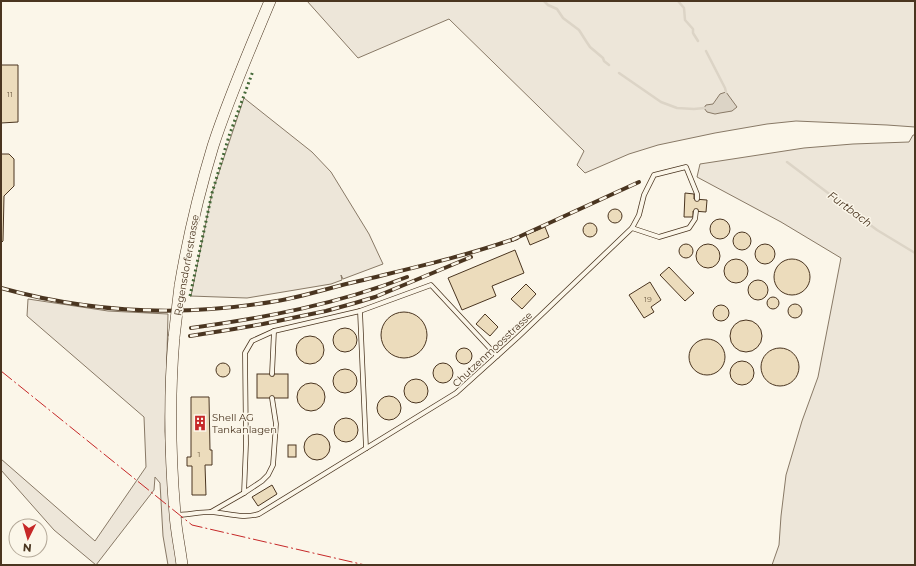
<svg xmlns="http://www.w3.org/2000/svg" width="916" height="566" viewBox="0 0 916 566" font-family="Montserrat,sans-serif">
<style>
.green{fill:#ede6d9;stroke:#887966}
.water{fill:#dcd4c6;stroke:#887966}
.lines{fill:none;stroke-linecap:round;stroke-linejoin:round}
.stream{stroke:#dcd4c6;stroke-width:2.5}
.building{fill:#ecdcbc;stroke:#4a3520}
.lane-casing{stroke:#4a3520;stroke-width:5.5}
.secondary-casing{stroke:#4a3520;stroke-width:12}
.lane{stroke:#fbf6e9;stroke-width:4}
.secondary{stroke:#fbf6e9;stroke-width:11}
.rail-casing{stroke:#4a3520;stroke-width:4}
.rail{stroke:#fbf6e9;stroke-width:2.5;stroke-dasharray:8;stroke-linecap:butt}
.secondary-bridge-casing{stroke:#4a3520;stroke-width:12;stroke-linecap:butt}
.secondary-bridge{stroke:#fbf6e9;stroke-width:11}
.hedge{stroke:#436837;stroke-width:3;stroke-dasharray:2 3;stroke-linecap:butt}
.power{stroke:#c62828;stroke-width:1;stroke-dasharray:14 3 2 3;stroke-linecap:butt}
.labels{text-anchor:middle;stroke-width:3;stroke-linejoin:round;paint-order:stroke}
.number-label{font-size:8px;fill:#725f47}
.street-label{font-size:10px;fill:#4a3520;stroke:#fbf6e9}
.poi-label{font-size:10px;fill:#4a3520;stroke:#fbf6e9;text-anchor:start}
.water-label{font-size:11px;font-style:italic;fill:#4a3520;stroke:#fbf6e9}
</style>
<rect width="100%" height="100%" fill="#fbf6e9"/>
<g class="green">
<polygon points="307,1 915,1 915,127 887,125 796,121 767,124 715,133 658,145 629,154 585,173 577,165 584,151 449,19 358,58"/>
<polygon points="244,98 312,152 331,172 369,234 383,264 343,279 341,275 342,280 331,284 247,298 190,296 191,296 212,193"/>
<polygon points="913,135 915,135 915,565 772,565 779,545 781,516 786,475 802,421 818,377 841,258 781,222 697,177 700,164 804,148 853,144 909,142"/>
<polygon points="28,299 108,311 168,314 165,431 169,501 178,565 168,565 163,536 160,483 155,477 154,490 96,565 54,530 1,470 1,459 95,541 146,467 144,417 27,316"/>
</g>
<polygon class="water" points="726,92 737,107 732,111 720,113 715,114 707,112 704,108 706,105 713,104 720,94"/>
<g class="lines">
<g class="stream">
<polyline points="544,1 548,5 557,9 563,18 579,30 586,41 590,47 603,58 604,61 609,65"/>
<polyline points="678,1 684,8 685,20 693,29 693,33 698,41"/>
<polyline points="706,51 725,88 726,92"/>
<polyline points="619,73 661,102 677,108 694,109 704,108"/>
<polyline points="787,162 877,230 915,253"/>
</g>
</g>
<g class="building">
<polygon points="1,65 18,65 18,122 1,123"/>
<polygon points="1,154 9,154 14,159 14,186 4,196 3,241 1,243"/>
<polygon points="685,193 694,194 694,199 707,200 706,212 693,211 693,217 684,217"/>
<circle cx="615" cy="216" r="7"/>
<circle cx="720" cy="229" r="10"/>
<circle cx="590" cy="230" r="7"/>
<polygon points="545,227 549,237 530,245 526,235"/>
<circle cx="742" cy="241" r="9"/>
<circle cx="765" cy="254" r="10"/>
<circle cx="708" cy="256" r="12"/>
<circle cx="686" cy="251" r="7"/>
<polygon points="515,250 524,273 492,286 496,296 462,310 448,278"/>
<circle cx="736" cy="271" r="12"/>
<circle cx="792" cy="277" r="18"/>
<polygon points="669,267 694,293 685,301 660,275"/>
<circle cx="758" cy="290" r="10"/>
<polygon points="650,282 661,300 651,307 654,312 644,318 629,295"/>
<polygon points="526,284 536,294 522,309 511,299"/>
<circle cx="773" cy="303" r="6"/>
<circle cx="795" cy="311" r="7"/>
<circle cx="721" cy="313" r="8"/>
<circle cx="404" cy="335" r="23"/>
<polygon points="485,314 498,327 490,336 476,324"/>
<circle cx="746" cy="336" r="16"/>
<circle cx="345" cy="340" r="12"/>
<circle cx="310" cy="350" r="14"/>
<circle cx="707" cy="357" r="18"/>
<circle cx="464" cy="356" r="8"/>
<circle cx="780" cy="367" r="19"/>
<circle cx="742" cy="373" r="12"/>
<circle cx="223" cy="370" r="7"/>
<circle cx="443" cy="373" r="10"/>
<circle cx="345" cy="381" r="12"/>
<rect x="257" y="374" width="31" height="24"/>
<circle cx="416" cy="391" r="12"/>
<circle cx="311" cy="397" r="14"/>
<circle cx="389" cy="408" r="12"/>
<polygon points="191,397 209,397 210,450 212,450 212,465 205,465 206,495 192,495 192,466 187,466 187,457 191,457"/>
<circle cx="346" cy="430" r="12"/>
<circle cx="317" cy="447" r="13"/>
<rect x="288" y="445" width="8" height="12"/>
<polygon points="272,485 277,494 258,506 252,497"/>
</g>
<g class="lines">
<defs>
<g id="lane">
<polyline points="632,228 659,237 689,228 695,219 696,211"/>
<polyline points="360,311 366,448"/>
<polyline points="274,331 360,311 431,285 497,356"/>
<polyline points="272,374 274,331 252,341 245,353 246,444 244,493 262,481 268,475 273,465 276,424 272,398"/>
<polyline points="211,512 244,493"/>
<path d="M175 515C187 515 199 512 211 512 228 513 242 519 259 514L456 393 518 337 632 228 639 215 644 195 654 175 686 167 697 194V199"/>
</g>
<g id="secondary">
<path d="M180 286C188 238 199 192 213 146 229 97 250 49 270 1"/>
<path d="M174 337C169 396 170 455 175 514 176 531 180 548 182 565"/>
</g>
</defs>
<use href="#lane" class="lane-casing"/>
<use href="#secondary" class="secondary-casing"/>
<use href="#lane" class="lane"/>
<use href="#secondary" class="secondary"/>
<defs>
<g id="rail">
<polyline points="512,240 639,182"/>
<path d="M1 288C91 313 185 317 277 301 305 296 332 287 359 281 412 268 466 256 517 238"/>
<path d="M191 328C264 318 338 304 407 277"/>
<polyline points="190,336 234,329 263,324 326,311 355,303 375,297 471,257"/>
</g>
</defs>
<use href="#rail" class="rail-casing"/>
<use href="#rail" class="rail"/>
<defs>
<polyline id="secondary-bridge" points="174,337 180,286"/>
</defs>
<use href="#secondary-bridge" class="secondary-bridge-casing"/>
<use href="#secondary-bridge" class="secondary-bridge"/>
<polyline class="hedge" points="190,296 212,193 229,136 253,71"/>
<polyline class="power" points="1,371 192,525 365,565"/>
</g>
<defs>
<symbol id="building-bare" viewBox="-9 -9 18 18"><path d="M-4-6H4V6H1V3H-1V6H-4ZM-2.5-4.3h1.7v1.8h-1.7ZM.8-4.3h1.7v1.8H.8ZM-2.5-1h1.7V.8h-1.7ZM.8-1h1.7V.8H.8Z" fill="#c62828" stroke="#fbf6e9" stroke-width="2.5" paint-order="stroke"/></symbol>
</defs>
<g fill-rule="evenodd">
<use href="#building-bare" x="189" y="412" width="22" height="22"/>
</g>
<g class="labels">
<g class="number-label">
<text x="10" y="97">11</text>
<text x="648" y="302">19</text>
<text x="199" y="457">1</text>
</g>
<g class="street-label">
<text transform="translate(186 265) rotate(-80)" y="4">Regensdorferstrasse</text>
<text transform="translate(492 349) rotate(-43)" y="4">Chutzenmoosstrasse</text>
</g>
<g class="poi-label">
<text x="212" y="421">Shell AG<tspan x="212" dy="12">Tankanlagen</tspan></text>
</g>
<g class="water-label">
<text transform="translate(850 209) rotate(37)" y="4">Furtbach</text>
</g>
</g>
<rect width="916" height="566" fill="none" stroke="#4a3520" stroke-width="4"/>
<g transform="translate(28 538) rotate(185)"><circle r="19" fill="#fbf6e9" stroke="#b4a999"/>
<path d="M0-3L7 15L0 10L-7 15Z" fill="#c62828"/>
<text y="-6" font-size="11" font-weight="bold" text-anchor="middle" fill="#4a3520">N</text>
</g>
</svg>
